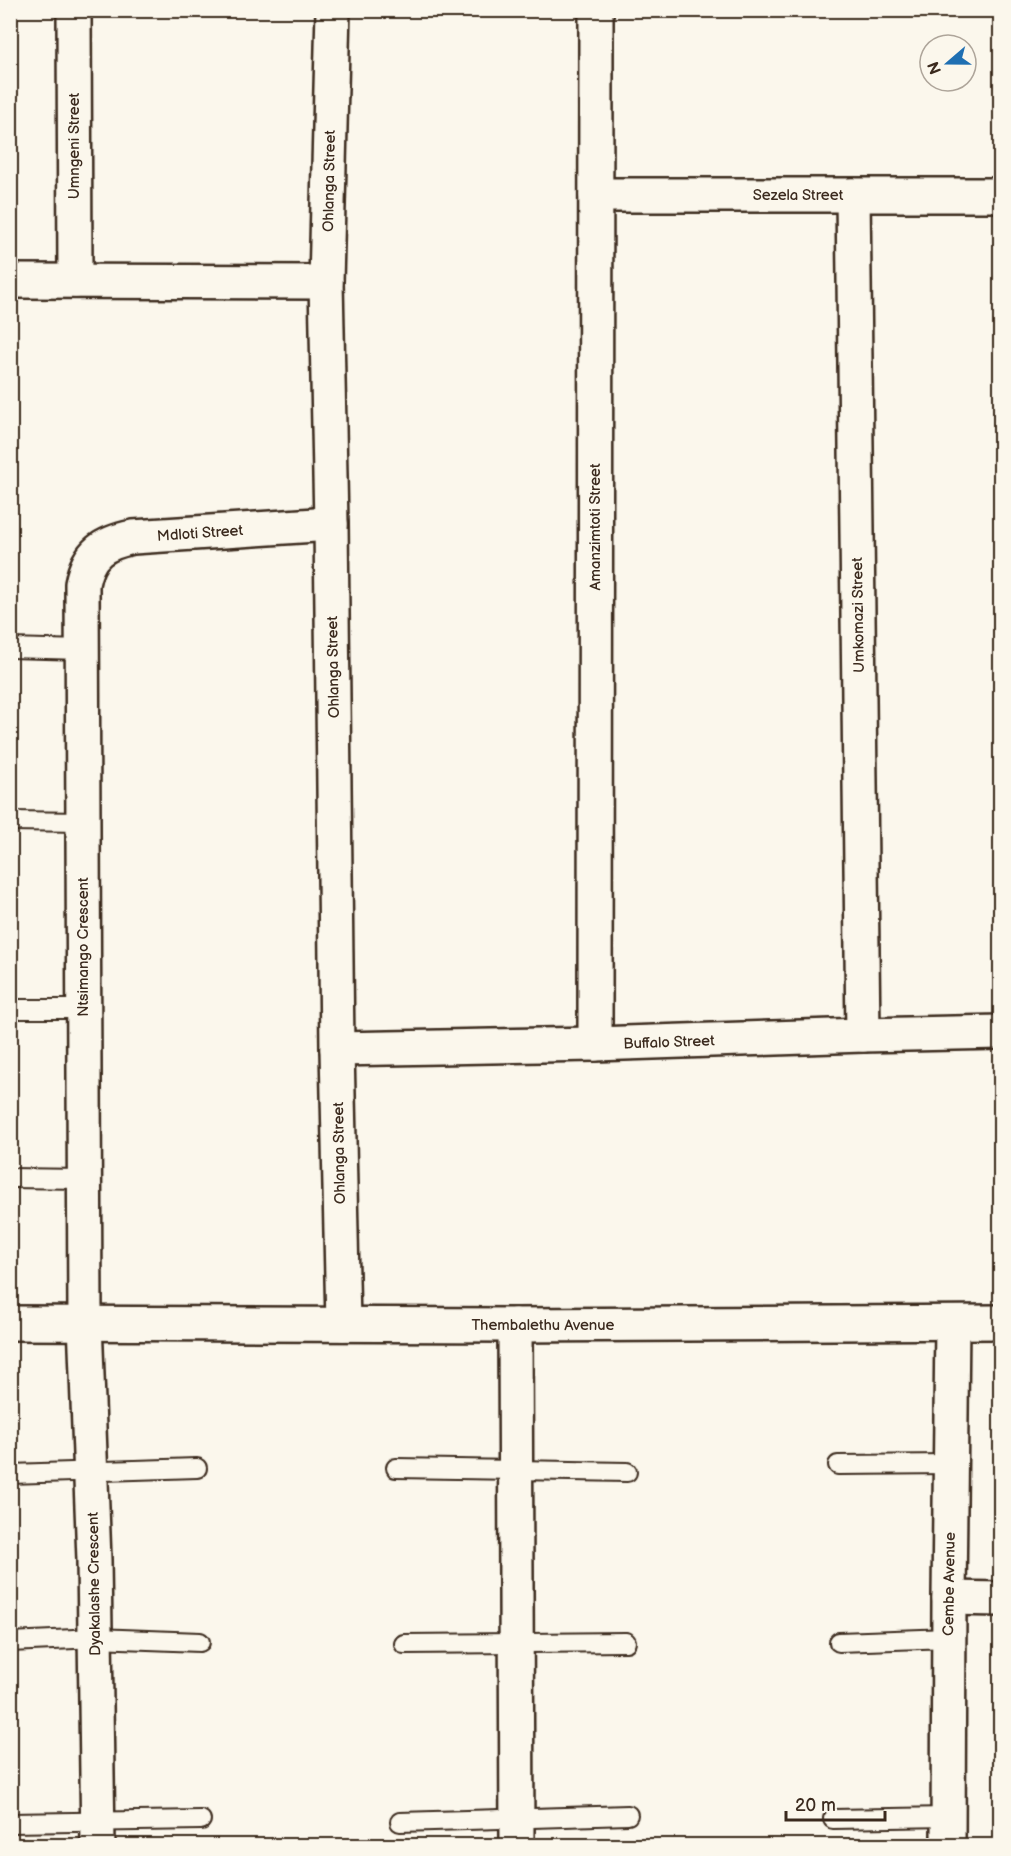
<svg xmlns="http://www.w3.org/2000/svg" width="1011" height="1856" viewBox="0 0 1011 1856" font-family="'Balsamiq Sans',sans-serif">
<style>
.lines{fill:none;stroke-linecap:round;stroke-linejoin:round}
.service-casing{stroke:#3b2a1e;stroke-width:22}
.minor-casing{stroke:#3b2a1e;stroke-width:38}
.service{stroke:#fbf7ec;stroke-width:18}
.minor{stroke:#fbf7ec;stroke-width:33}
.labels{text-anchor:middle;stroke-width:5;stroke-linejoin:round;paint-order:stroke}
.street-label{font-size:15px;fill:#3b2a1e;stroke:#fbf7ec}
</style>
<rect width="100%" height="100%" fill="#fbf7ec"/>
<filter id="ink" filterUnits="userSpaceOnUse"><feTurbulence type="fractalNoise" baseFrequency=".0167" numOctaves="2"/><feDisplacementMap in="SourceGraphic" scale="12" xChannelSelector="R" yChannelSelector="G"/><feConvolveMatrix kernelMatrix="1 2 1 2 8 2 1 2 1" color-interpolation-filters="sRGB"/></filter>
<g filter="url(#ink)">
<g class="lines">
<defs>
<g id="service">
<polyline points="10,648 82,650"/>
<polyline points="10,821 83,822"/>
<polyline points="10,1009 84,1009"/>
<polyline points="10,1178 84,1179"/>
<polyline points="838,1465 951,1464"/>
<polyline points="396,1468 627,1472"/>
<polyline points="10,1474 197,1468"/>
<polyline points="10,1642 96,1638 200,1642"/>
<polyline points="839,1642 949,1638"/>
<polyline points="404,1644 626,1642"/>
<polyline points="833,1819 948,1817"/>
<polyline points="400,1822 628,1815"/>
<polyline points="10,1823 201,1820"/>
</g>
<g id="minor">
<polyline points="74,10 75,281"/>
<polyline points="333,10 326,282 331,524 337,1049 343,1324"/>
<polyline points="596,195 1000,195"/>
<polyline points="853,195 863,1035"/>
<polyline points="10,281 326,282"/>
<polyline points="595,1044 596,10"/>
<polyline points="337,1049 595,1044 863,1035 1000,1032"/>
<polyline points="10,1323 515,1325 1000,1322"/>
<polyline points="515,1325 517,1846"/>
<polyline points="949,1598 1000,1599"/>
<path d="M98 1846 94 1560 85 1322 82 584C88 552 104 543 133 537L331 524"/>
<polyline points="948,1846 949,1598 952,1323"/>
</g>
</defs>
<use href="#service" class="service-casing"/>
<use href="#minor" class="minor-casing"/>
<use href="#service" class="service"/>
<use href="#minor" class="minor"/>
</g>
</g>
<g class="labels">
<g class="street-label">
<text transform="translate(74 146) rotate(-90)" y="5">Umngeni Street</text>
<text transform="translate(329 181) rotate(-89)" y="5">Ohlanga Street</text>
<text x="798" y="200">Sezela Street</text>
<text transform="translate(595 527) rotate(-90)" y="5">Amanzimtoti Street</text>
<text transform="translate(200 533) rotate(-4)" y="5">Mdloti Street</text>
<text transform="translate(858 615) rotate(-91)" y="5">Umkomazi Street</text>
<text transform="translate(333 667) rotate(-91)" y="5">Ohlanga Street</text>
<text transform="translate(83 947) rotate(-90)" y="5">Ntsimango Crescent</text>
<text transform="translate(669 1042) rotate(-2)" y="5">Buffalo Street</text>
<text transform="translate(339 1153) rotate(-91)" y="5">Ohlanga Street</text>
<text x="543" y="1330">Thembalethu Avenue</text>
<text transform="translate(94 1584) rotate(-91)" y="5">Dyakalashe Crescent</text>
<text transform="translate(949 1584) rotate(-89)" y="5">Cembe Avenue</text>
</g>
</g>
<rect width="1011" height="1856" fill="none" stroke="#fbf7ec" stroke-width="36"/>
<rect x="18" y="18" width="975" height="1820" fill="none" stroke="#3b2a1e" stroke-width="2" filter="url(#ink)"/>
<g transform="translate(948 63) rotate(250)"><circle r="28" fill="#fbf7ec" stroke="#aea59a" stroke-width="1.5"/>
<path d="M0-4.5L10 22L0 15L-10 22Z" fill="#1f6fb2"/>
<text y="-9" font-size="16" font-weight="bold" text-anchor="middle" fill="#3b2a1e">N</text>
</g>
<path d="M786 1811v9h99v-9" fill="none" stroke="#3b2a1e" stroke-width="3"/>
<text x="795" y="1811" font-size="18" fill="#3b2a1e" stroke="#fbf7ec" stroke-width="4.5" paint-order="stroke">20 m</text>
</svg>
